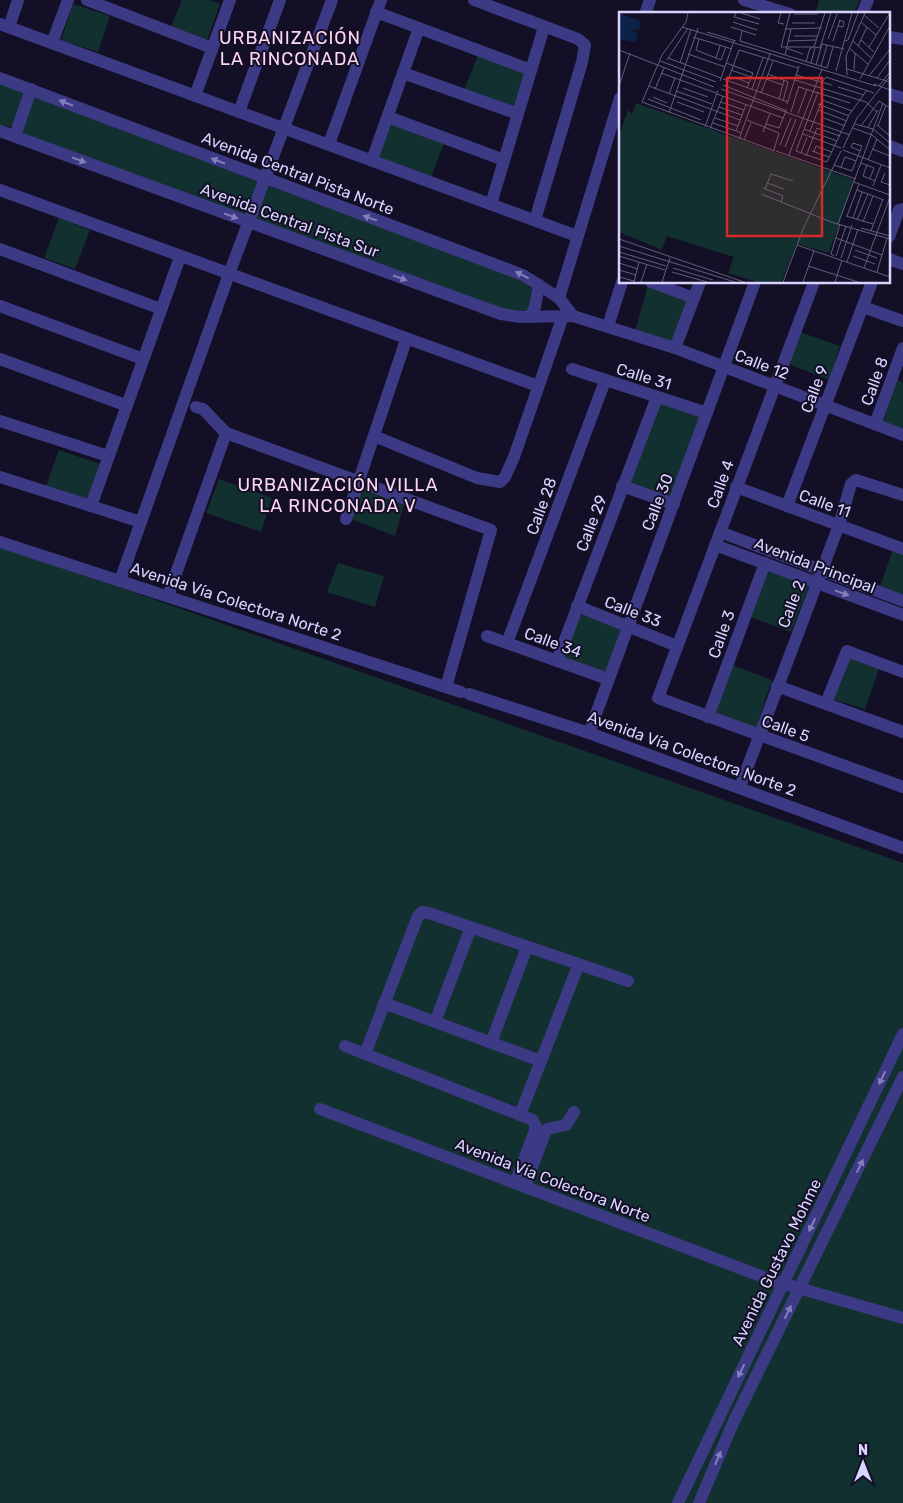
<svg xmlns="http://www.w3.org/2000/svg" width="903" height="1503" viewBox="0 0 903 1503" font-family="Rubik,sans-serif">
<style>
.green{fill:#12302f}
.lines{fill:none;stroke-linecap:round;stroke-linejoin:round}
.minor{stroke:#3d3a85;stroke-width:12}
.oneway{fill:#837fbc}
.labels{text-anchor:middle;stroke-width:4;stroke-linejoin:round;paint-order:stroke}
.street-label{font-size:16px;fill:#d9d4ff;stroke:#130f26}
.neighbourhood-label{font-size:18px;letter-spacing:1px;fill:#ffd6f0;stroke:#130f26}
.inset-road{fill:none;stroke:#625e7d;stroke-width:1}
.view{fill:#d62828;fill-opacity:0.15;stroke:#d62828;stroke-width:2.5}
.inset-edge{fill:none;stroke:#d9d4ff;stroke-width:2.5}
</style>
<rect width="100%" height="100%" fill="#130f26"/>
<g class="green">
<polygon points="182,0 209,0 220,4 207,40 171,27"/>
<polygon points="819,0 860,0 853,14 815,14"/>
<polygon points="73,4 110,16 98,52 61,40"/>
<polygon points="478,55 524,73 515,107 464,90"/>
<polygon points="0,83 20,90 24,94 12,127 0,125"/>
<polygon points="34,97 260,182 246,214 242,214 25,134 22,132"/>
<polygon points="392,123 444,143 431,178 380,160 378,155"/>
<polygon points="269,186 520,276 534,292 527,311 513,313 258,221 256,217 266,189"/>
<polygon points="59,218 90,230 75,269 44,258"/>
<polygon points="648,285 686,299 687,303 673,342 635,331"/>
<polygon points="800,332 840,346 829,380 789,364"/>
<polygon points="896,379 903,382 903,430 881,421"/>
<polygon points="660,403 699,415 700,418 673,496 668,497 633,486 630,481"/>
<polygon points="59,450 100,464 88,499 46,486"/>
<polygon points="219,479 272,498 261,532 206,513"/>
<polygon points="362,487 404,504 395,536 351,519"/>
<polygon points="0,545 903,863 903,1503 0,1503"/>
<polygon points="893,549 903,552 903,595 880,586"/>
<polygon points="338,563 384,576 375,607 327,592"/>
<polygon points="770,569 809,586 791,632 750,617 767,571"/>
<polygon points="583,615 621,629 607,672 565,660 564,656 579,616"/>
<polygon points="848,657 880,666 865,709 835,700 832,696"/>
<polygon points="733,665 772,680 756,728 715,714"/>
</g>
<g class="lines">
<g class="minor">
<polyline points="87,0 212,48"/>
<polyline points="474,0 578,39 585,45 582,62 535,220"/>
<polyline points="744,0 790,14"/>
<polyline points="376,12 531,70"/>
<polyline points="645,14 650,0"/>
<polyline points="862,14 868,0"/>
<polyline points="0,24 577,236"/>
<polyline points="9,27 18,0"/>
<polyline points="889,37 903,39"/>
<polyline points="52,43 68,0"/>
<polyline points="403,73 518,114"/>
<polyline points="0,78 523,275 559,298 573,316"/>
<polyline points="889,94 903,98"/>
<polyline points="195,96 230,0"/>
<polyline points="239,112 280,0"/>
<polyline points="388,117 504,160"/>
<polyline points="0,131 501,314 520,317 573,316 675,348 903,435"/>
<polyline points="15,136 31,89"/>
<polyline points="329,144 381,0"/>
<polyline points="889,146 903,151"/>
<polyline points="372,160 419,28"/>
<polyline points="0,190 538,386"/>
<polyline points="491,204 544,27"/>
<polyline points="889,237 899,210 903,209"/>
<polyline points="0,249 161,309"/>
<polyline points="889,259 903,264"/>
<polyline points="651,282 694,298"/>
<polyline points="814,282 658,698 903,787"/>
<polyline points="559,298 620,98"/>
<polyline points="0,306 143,359"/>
<polyline points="863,307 903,321"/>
<polyline points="530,317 535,307 539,285"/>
<polyline points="608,326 622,282"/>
<polyline points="675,348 700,282"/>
<polyline points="0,359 125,405"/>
<polyline points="572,369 707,413"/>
<polyline points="196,407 203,409 226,433 491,530 446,687"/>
<polyline points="0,421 108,456"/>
<polyline points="875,424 903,348"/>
<polyline points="374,436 477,478 500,482 505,477 514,457 563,316"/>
<polyline points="0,477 141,522"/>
<polyline points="622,486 674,504"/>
<polyline points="736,487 903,549"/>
<polyline points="91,506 180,257"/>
<polyline points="787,506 872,282"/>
<polyline points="346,519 406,340"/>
<polyline points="720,532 903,601"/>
<polyline points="0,542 461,692"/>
<polyline points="715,545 903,615"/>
<polyline points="120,581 229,274 332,0"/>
<polyline points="168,596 226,433"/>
<polyline points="577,606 677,646"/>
<polyline points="487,636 608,679"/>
<polyline points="507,643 605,381"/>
<polyline points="557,661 657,397"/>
<polyline points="777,686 903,732"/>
<polyline points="469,694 589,733 903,848"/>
<polyline points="826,703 847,651 903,672"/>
<polyline points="708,717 765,563"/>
<polyline points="589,733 755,282"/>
<polyline points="740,787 839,525 851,484 856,480 903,495"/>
<polyline points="384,1003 541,1061"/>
<polyline points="435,1022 471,927"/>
<polyline points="491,1043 527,947"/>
<polyline points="345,1046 533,1120 536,1127 534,1133 516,1181 512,1182"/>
<polyline points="365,1054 418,916 422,912 429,913 628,981"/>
<polyline points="320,1109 774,1281 903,1318"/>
<polyline points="520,1115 578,966"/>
<polyline points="527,1188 527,1180 545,1133 547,1129 566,1125 574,1112"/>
<polyline points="678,1503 903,1034"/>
<polyline points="699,1503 734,1421 903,1077"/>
</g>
</g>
<defs><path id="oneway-solid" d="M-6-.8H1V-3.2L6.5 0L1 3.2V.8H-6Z" transform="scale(1.25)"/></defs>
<g class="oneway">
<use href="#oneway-solid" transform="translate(66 103) rotate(-159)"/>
<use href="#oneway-solid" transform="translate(79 160) rotate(20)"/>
<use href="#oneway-solid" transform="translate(218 161) rotate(-159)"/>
<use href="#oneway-solid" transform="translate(231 216) rotate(20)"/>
<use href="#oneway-solid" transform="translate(370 218) rotate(-160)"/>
<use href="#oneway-solid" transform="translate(522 275) rotate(-153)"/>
<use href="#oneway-solid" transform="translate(400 278) rotate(20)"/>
<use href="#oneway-solid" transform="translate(842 593) rotate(20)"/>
<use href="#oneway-solid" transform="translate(882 1078) rotate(115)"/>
<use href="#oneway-solid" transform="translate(860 1166) rotate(-64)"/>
<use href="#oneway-solid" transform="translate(812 1225) rotate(115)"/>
<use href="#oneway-solid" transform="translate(788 1312) rotate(-64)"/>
<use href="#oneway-solid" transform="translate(741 1371) rotate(116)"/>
<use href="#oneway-solid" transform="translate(718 1458) rotate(-67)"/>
</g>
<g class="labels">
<g class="street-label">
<text transform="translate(298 173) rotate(21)" y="6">Avenida Central Pista Norte</text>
<text transform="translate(290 220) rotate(20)" y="6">Avenida Central Pista Sur</text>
<text transform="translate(762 364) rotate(21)" y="6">Calle 12</text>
<text transform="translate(644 376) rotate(17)" y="6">Calle 31</text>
<text transform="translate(874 381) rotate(-70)" y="6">Calle 8</text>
<text transform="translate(814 389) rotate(-69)" y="6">Calle 9</text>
<text transform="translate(720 484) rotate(-70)" y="6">Calle 4</text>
<text transform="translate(657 502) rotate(-69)" y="6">Calle 30</text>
<text transform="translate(825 503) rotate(20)" y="6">Calle 11</text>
<text transform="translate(541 506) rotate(-70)" y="6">Calle 28</text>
<text transform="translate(591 523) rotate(-69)" y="6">Calle 29</text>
<text transform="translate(815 565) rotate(21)" y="6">Avenida Principal</text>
<text transform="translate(236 601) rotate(18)" y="6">Avenida Vía Colectora Norte 2</text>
<text transform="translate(791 604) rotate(-69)" y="6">Calle 2</text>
<text transform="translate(633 611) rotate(21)" y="6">Calle 33</text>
<text transform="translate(721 634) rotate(-70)" y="6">Calle 3</text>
<text transform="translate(553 642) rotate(20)" y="6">Calle 34</text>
<text transform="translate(786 728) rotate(20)" y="6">Calle 5</text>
<text transform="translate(692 753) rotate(20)" y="6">Avenida Vía Colectora Norte 2</text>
<text transform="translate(553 1180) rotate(21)" y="6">Avenida Vía Colectora Norte</text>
<text transform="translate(776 1262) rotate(-64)" y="6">Avenida Gustavo Mohme</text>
</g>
<g class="neighbourhood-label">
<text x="290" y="44">URBANIZACIÓN<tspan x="290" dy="21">LA RINCONADA</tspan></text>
<text x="338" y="491">URBANIZACIÓN VILLA<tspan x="338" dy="21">LA RINCONADA V</tspan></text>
</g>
</g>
<g transform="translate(619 12)">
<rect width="271" height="271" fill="#130f26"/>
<path d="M17 91 235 168 210 241 178 232 162 270H138L109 261 115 245 48 224 43 238 0 220V123L9 98 13 102Z" fill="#12302f"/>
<path d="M0 1 22 9 20 18 9 17 19 21 16 30 0 27Z" fill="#0c2248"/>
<path class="inset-road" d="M69 1 67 10 43 43 23 90 156 139M117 1 115 5 140 12M122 1 141 7M162 1 159 11 165 12M171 1 162 35H195M206 1 195 35 201 36 212 1M175 2H199M245 3 260 16M114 10 138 18M242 10 257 23M173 11H196M219 14 224 15 225 10 220 8M63 15 257 74M112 15 137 23M166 17 203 16M123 19 121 29 208 56M88 20 117 29M175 24H199M74 25 113 37M80 27 77 38 97 46M209 27 218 2M242 28 255 40M169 29 197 28M214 29 221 8M226 29 229 28 239 1M234 29 252 46M101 34 97 46 102 48 107 35M239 34 248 15M250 35 271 1M167 36 184 42M230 36 249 52M0 38 95 75M120 38 179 56M69 42 106 55M166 43 172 17M49 46 102 66M48 48 69 16M41 49 97 70M187 50 191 36H194M61 51 72 17M107 51 134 61 128 76M192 51 196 36M197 53 203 32 225 37M202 54 208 33M208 56 214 35M228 57 271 70M112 58 132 65M235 58 236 41M217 59 233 1M42 61 97 81M149 62 169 70 164 89M177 63 213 73M228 63 227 44 246 1M250 64 271 37M115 65 130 71M258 66 271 48M104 67 169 90M147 67 164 73M241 67 271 14M109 68 120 38M176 68 247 90 258 100M101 69 115 29M203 70 207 65 255 81M255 72 271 78M104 73 168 99M0 74 11 41M30 74 121 108M260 74 271 60M180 75 231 91M219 75 245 83M64 76 89 85M36 77 45 56M102 77 231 123M133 77 144 46M57 79 93 92M199 80 177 139 208 150 230 103 248 78M142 81 154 49M50 82 56 66M98 82 164 106M34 85 48 91M29 87 82 108M160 87 165 68M58 90 85 100M102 90 125 98M168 92 180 54M199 92 230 104M100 95 123 103M199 98 228 109M172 100 180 74M50 101 79 16M179 102 188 77M202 105 226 114M96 106 119 114M128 108 160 121 155 138M94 111 123 121M147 112 160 116 167 99M236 112 254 117 271 131M258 113 271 124M242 114 260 89 271 96M259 114 267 93M86 115 99 78M249 115 259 98M234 116 253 123 271 138M91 117 104 84M185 117 218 129M117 119 127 93M191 119 203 88 233 99M144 120 151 101M184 122 222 136M120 127 151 42M125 128 132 111M161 133 172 106M166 135 177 107M224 136 238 106 271 64M253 137 271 144M224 138 271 156M157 139 237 167M193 139 210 145M195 140 197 134 213 140M182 141 188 125M170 143 203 57M187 144 198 116 221 124M249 148 258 127M242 151 255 156 251 166M215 153 233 159 243 134 234 131 232 135 241 139M248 153 244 164 256 169M222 155 226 145 237 149M266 161 262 170 271 173M235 170 271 183M148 171 165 177M254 174 262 153M144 176 164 184 162 190M146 177 152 162 174 169M238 178 265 188M142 182 215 211 271 227M227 204 254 212M228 204 240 172M234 206 243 180M238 208 249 182M244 210 254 184M219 212 264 91M242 216 271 224M252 219 264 187M217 226 263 243M0 227 125 270M178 233 271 265M0 234 116 270M236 238 258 246M0 240 47 254M0 244 46 258M215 244 212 242 221 212M217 244 227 214M234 244 256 252M222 246 233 213M228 250 239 217M0 251 19 257M189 254 239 270M54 256 94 268M245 256 271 185M0 258 17 263M53 260 88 270M258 260 268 226M0 265 15 269M15 270 20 250M22 270 28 252M43 270 51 246M164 270 185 215 222 139M184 270 195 239M216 270 223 248"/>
<path class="view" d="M108 66H203V224H108Z"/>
<rect width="271" height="271" class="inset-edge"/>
</g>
<g transform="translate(863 1463)" stroke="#130f26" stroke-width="4" paint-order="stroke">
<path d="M0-4L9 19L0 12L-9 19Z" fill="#d9d4ff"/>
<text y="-8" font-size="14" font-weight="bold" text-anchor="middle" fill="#d9d4ff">N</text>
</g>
</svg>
